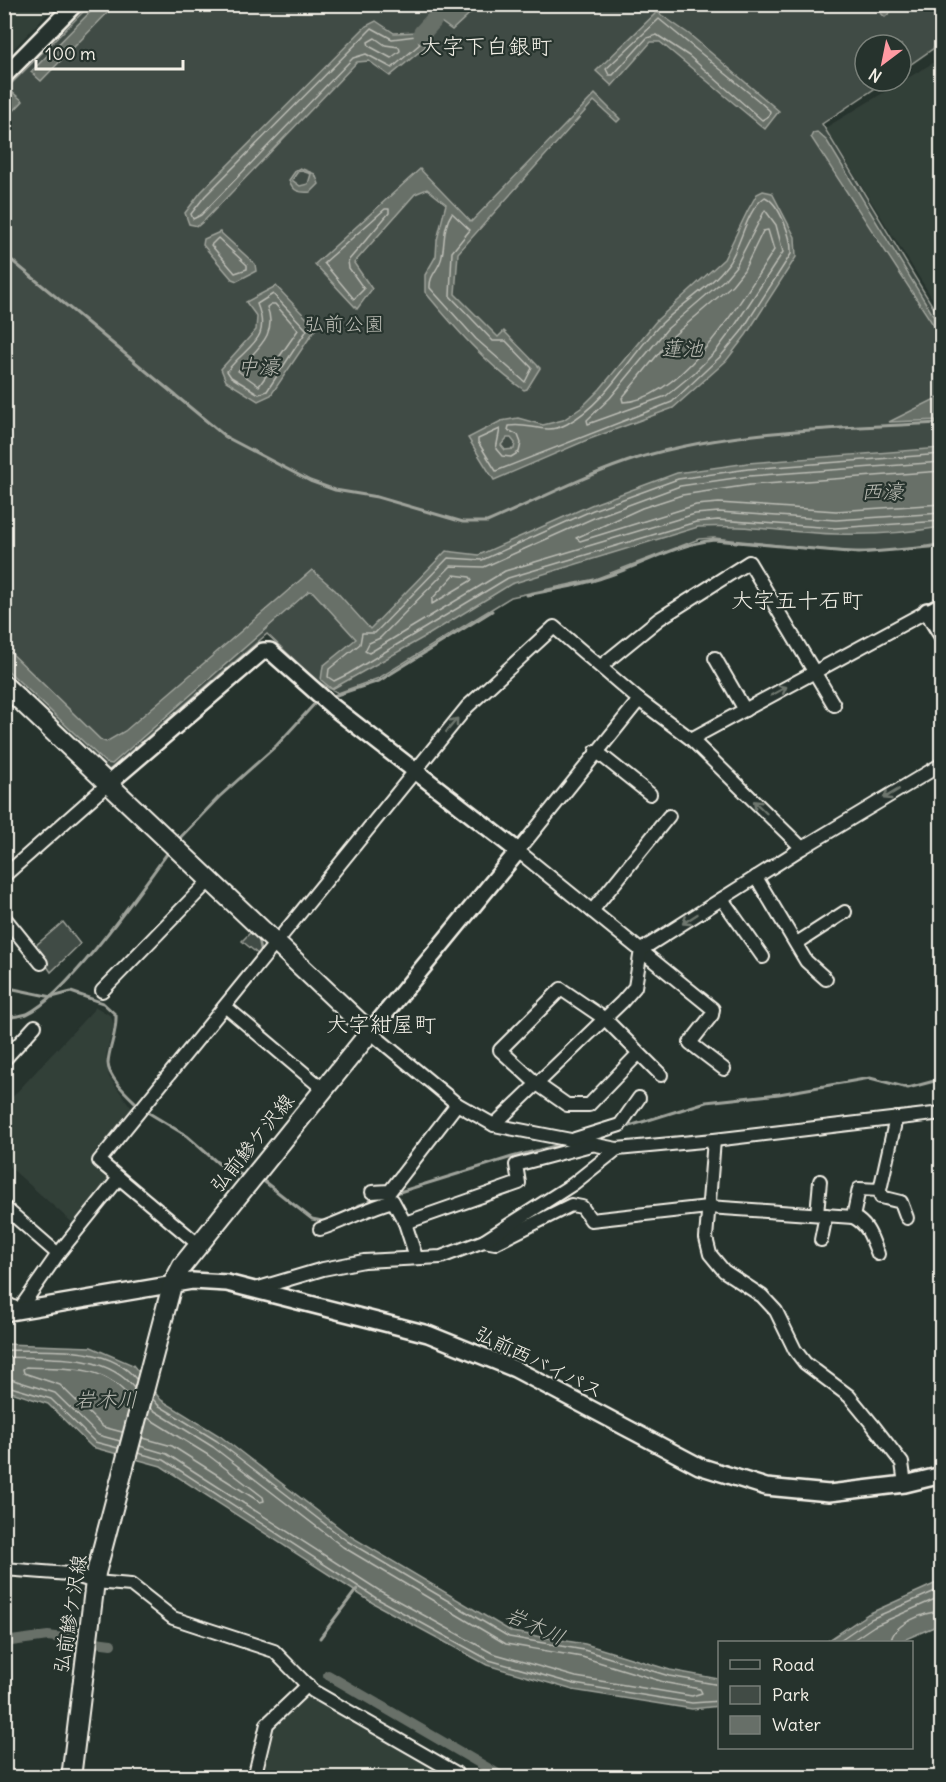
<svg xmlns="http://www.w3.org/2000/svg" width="946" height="1782" viewBox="0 0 946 1782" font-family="Delius,'Klee One',sans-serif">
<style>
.built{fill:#333f39}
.green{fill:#414b45;stroke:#9a9e96;stroke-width:1.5}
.water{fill:#676f68;stroke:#9fa39b;stroke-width:1.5;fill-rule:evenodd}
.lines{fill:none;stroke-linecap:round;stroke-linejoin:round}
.shore{stroke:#bcbdb5;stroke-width:1.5}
.stream{stroke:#9fa39b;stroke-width:3}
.canal{stroke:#676f68;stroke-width:10}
.river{stroke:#676f68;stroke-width:18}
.minor-casing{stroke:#f4f1e8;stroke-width:16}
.tertiary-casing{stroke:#f4f1e8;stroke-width:20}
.primary-casing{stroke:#f4f1e8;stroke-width:22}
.minor{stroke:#26332d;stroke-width:12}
.tertiary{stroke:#26332d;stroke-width:15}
.primary{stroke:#26332d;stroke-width:18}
.oneway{stroke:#6e766e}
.labels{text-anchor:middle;stroke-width:4.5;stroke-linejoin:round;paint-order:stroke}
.park-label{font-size:20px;fill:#bebfb7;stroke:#26332d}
.street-label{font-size:20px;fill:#f4f1e8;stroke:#26332d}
.water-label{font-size:21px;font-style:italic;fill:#bcbdb5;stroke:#26332d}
.quarter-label{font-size:22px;fill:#f4f1e8;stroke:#26332d}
</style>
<rect width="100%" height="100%" fill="#26332d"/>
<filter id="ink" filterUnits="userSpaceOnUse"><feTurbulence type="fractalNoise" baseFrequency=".0167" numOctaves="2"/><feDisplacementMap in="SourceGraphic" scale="12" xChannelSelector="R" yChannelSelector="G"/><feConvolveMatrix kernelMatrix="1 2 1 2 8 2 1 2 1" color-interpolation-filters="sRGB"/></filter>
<g filter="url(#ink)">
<g class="built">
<polygon points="5,4 55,5 5,58 4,5"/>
<polygon points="941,58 941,312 825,128"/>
<polygon points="96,1007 111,1016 114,1025 106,1055 109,1077 133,1110 92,1164 110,1179 75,1225 5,1163 4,1106"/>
<polygon points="306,1695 447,1777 259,1778 273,1728"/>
</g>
<g class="green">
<path d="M90 5H941V43L901 71V45H865V81H886L822 124 941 320V543C873 561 784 545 714 538L699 539 595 579 511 597 379 678 338 693 318 682 267 634 109 770 5 672 4 91Z"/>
<polygon points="63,922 80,944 51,972 34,947"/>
<polygon points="252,931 258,937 261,952 259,955 242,941"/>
</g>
<g class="water">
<polygon points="97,5 115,5 41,81 31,72"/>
<polygon points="425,5 425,4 479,5 452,30 438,20 435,23 429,17 431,11"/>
<polygon points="872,5 898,5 885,17"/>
<polygon points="657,12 689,34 779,111 765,129 660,42 651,42 612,86 596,71"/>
<polygon points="376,21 394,33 420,32 426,38 425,47 390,76 369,61 357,62 205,220 198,226 189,224 185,213 201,192 366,26"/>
<polygon points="12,92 23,101 5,120 5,100"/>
<path d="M595 94 620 119 617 122 594 101 458 253 455 294 498 337 504 331 540 368 527 389 524 390C486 364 454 327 425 292V275L436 256 437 240 446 204 427 189 415 194 354 263 372 289 357 309 315 264 420 169 471 222Z"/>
<polygon points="817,132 827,141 941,328 936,329 811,137 813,133"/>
<path d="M300 168 315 174 319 184 311 192C300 193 293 192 289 180L296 170ZM299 170 311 174 308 184 300 186 292 180Z"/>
<path d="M763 191 772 193 795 237 796 257 746 335 726 361 673 408 587 440 494 480 468 438 501 421 518 418 543 425 563 420 581 408 600 389 657 320 724 259 748 210 757 194ZM507 438H511L515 443 514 449 505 450 501 445Z"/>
<polygon points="220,232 255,264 256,271 237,281 232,279 203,245 204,239"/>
<polygon points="276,286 316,328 271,395 258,401 226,381 221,369 256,330 257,317 246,302"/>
<polygon points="941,396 941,420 889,422"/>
<path d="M941 448V527C907 533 871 535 836 534 790 533 744 524 698 527L511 584 428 635 332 689 321 680 323 666 356 639 313 592 309 591 112 764 106 763 5 668V647L101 740 106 742 125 731 312 570 335 590 370 629 446 551 479 555 591 505 677 473 748 463Z"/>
<polygon points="5,1344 91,1347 133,1365 161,1400 220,1436 350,1536 512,1632 585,1644 670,1670 719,1679 719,1706 692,1709 573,1690 487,1665 373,1603 161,1466 92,1447 48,1404 5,1390"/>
<polygon points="941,1581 941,1624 899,1642 826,1642 868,1614"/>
</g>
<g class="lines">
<g class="shore">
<polygon points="659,19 759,101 770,111 769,116 762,120 689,56 657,35 647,38 613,75 609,75 606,69"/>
<polygon points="372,28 392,39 416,36 420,44 392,68 366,54 353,58 201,215 193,219 191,214 205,196"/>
<polygon points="375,38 385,45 399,47 400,51 391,58 369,46 368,42"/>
<path d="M765 197C780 204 792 238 791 254L741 332 721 356 672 402 496 471 478 442V439L500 429 496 449 502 456 511 457 519 452 521 443 518 435 508 430 509 426C529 422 545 436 567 424 607 402 629 357 660 325 681 304 710 288 728 264 742 245 745 211 765 197Z"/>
<polygon points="385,209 389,209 389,213 348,261 349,268 364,289 354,299 324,263"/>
<polygon points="765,210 776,225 783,252 734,327 716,351 694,373 666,396 588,424 587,420 610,398 667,329 725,279 736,266"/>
<path d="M452 213 470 230 452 252 450 296 493 341H506L532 368 525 382 476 339 430 288C429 274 440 269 442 256 445 242 443 226 452 213Z"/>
<path d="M768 230 774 250C744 296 684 400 623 402L622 398 673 336 732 285 744 270 763 231Z"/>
<polygon points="218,238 247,265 247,269 235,273 211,245"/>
<path d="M273 294 307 330 267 391 259 394 231 377 227 371C248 344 272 341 257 304Z"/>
<path d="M271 304H275L298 330 259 386 238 371C254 350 279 336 267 307Z"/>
<polyline points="942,454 748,469 678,479 593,510 482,560 448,558 375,633 362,633 360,644 329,669 328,677 334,681 348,674 508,578 696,522 718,520 835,528 942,521"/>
<polyline points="942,462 749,476 680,486 596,517 484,567 451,566 380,638 369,643 365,651 369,653 505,571 695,514 719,512 836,520 942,513"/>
<polyline points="942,471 750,485 682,495 642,508 576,538 580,541 696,505 719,503 836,511 942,504"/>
<polygon points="454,575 470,577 472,580 432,604 432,599"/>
<path d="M4 1350C46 1352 107 1343 136 1379"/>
<path d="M4 1357C47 1359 104 1351 134 1388"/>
<polyline points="4,1377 55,1393 98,1435 120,1441"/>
<polyline points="4,1385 51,1399 95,1442 118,1448"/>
<polyline points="153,1399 158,1405 217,1441 347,1541 509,1637 584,1650 669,1676 720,1685"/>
<path d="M122 1432 103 1427 60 1385 24 1373 23 1369 26 1367C67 1369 103 1363 131 1399"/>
<polyline points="143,1438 172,1446 260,1502 264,1501 263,1497 208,1455 148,1418"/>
<polyline points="140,1446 167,1454 380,1591 492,1653 576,1677 692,1696 702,1693 700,1689 667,1683 582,1657 506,1644 343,1547 213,1447 150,1408"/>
<polyline points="138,1453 164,1460 376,1598 489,1660 574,1684 692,1703 720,1701"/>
<polyline points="837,1642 871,1619 942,1588"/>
<polyline points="850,1642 874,1626 942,1596"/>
<path d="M891 1642C892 1624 925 1612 942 1611"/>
</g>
<g class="stream">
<path d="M4 254 226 437 310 481 335 490 377 497 463 522H487C536 501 587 474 638 458 733 429 843 428 942 423"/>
<path d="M527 595C549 590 573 587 595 580 636 569 671 545 714 540L859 553 942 546"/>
<polyline points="330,697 379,681 492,611"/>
<polyline points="177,841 219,797 277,745 318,700"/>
<path d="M4 987 52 997 71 992 103 1003 116 1015C117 1035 109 1046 108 1063 108 1078 129 1096 139 1106"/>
<path d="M4 1018C12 1017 20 1016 27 1014 68 995 140 891 169 851"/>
<polyline points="144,1110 187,1136 219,1164 246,1177"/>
<polyline points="623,1128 706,1102 779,1094 870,1078 908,1088 942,1079"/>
<polyline points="261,1179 312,1219 327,1222"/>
<polyline points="393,1194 512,1157 563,1144"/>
<polyline points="346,1213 357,1206 384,1197"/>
<polyline points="320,1638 357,1589"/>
</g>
<g class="canal">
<polyline points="4,1642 48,1636 111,1644"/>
<polyline points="328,1675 505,1778"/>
</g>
<polyline class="river" points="422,33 433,21"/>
<defs>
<g id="minor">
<polyline points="715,658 745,710"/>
<polyline points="601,666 659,619 749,562 834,705"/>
<polyline points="691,739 942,603"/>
<polyline points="596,751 650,794"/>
<polyline points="4,876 109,783"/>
<polyline points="756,877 806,961 826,979"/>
<polyline points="722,899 763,957"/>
<polyline points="592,911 669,816"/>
<polyline points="4,917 41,963"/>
<polyline points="797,943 845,912"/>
<polyline points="102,991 211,879"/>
<polyline points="226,1007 323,1089"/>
<polyline points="370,1032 457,1104 494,1125 617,1149 714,1140 942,1113"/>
<polyline points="639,1053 589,1105 567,1105 537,1084 500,1050 561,989 605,1019 661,1075"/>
<polyline points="4,1060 35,1026"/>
<polyline points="724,1069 690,1043 712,1015 713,1009 518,851 639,700 691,739 802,848"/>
<polyline points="896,1118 880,1190 881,1197 901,1202 907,1218"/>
<polyline points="494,1125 622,1002 635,987 641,950 802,848 942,764"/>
<polyline points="575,1139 620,1125 639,1098"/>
<polyline points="714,1140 706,1238 710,1254 724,1271 762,1296 776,1311 795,1350 805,1363 849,1396 872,1424 902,1463 905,1484"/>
<polyline points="372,1192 390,1191 457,1104"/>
<polyline points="4,1207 58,1254"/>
<polyline points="817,1214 820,1181"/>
<path d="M853 1217C869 1225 871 1238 878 1254"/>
<polyline points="405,1223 519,1183 516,1165 591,1145"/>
<path d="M320 1229C345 1221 367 1208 393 1201L405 1223 416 1257"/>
<polyline points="821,1240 826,1215"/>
<polyline points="484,1241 495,1243 571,1205 582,1207 591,1220 708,1207 853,1217 859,1189 880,1190"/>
<polyline points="199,1245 99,1161 467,707 554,627 639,700"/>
<polyline points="252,1290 323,1269 364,1261 441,1257 484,1241 573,1184 617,1149"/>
<polyline points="4,1302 19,1310 58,1254 119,1178"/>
<polyline points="4,1569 69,1574 95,1582 131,1585 173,1618 274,1651 313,1691 456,1773 458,1778"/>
<polyline points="254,1778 267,1724 308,1685"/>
</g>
<g id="tertiary">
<polyline points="4,76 75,4"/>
<polyline points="927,611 942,635"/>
<polyline points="109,783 263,651 270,651 333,707 518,851 370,1032"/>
<polyline points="4,1313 192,1281 227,1283 428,1334 515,1369 699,1466 766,1487 829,1493 905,1484 942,1475"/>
</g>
<polyline id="primary" points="4,685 370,1032 182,1266 172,1285 96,1573 71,1778"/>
</defs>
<use href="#minor" class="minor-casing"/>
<use href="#tertiary" class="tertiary-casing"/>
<use href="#primary" class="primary-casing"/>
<use href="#minor" class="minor"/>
<use href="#tertiary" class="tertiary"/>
<use href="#primary" class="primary"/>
</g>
<defs><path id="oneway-shaft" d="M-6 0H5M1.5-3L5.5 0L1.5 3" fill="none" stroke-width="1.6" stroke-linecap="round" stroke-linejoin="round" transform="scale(1.5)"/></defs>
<g class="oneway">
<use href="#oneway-shaft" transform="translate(779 691) rotate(-29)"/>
<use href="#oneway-shaft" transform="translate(452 725) rotate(-50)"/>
<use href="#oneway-shaft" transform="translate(891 794) rotate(149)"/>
<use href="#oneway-shaft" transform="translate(760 807) rotate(-136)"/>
<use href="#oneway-shaft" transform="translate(690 919) rotate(147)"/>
</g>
</g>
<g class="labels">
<g class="park-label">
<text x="344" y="331">弘前公園</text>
</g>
<g class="street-label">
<text transform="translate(252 1143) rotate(-51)" y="7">弘前鰺ケ沢線</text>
<text transform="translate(539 1362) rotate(26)" y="7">弘前西バイパス</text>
<text transform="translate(70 1614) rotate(-81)" y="7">弘前鰺ケ沢線</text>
</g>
<g class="water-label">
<text x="682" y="356">蓮池</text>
<text x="258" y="374">中濠</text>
<text x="882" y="499">西濠</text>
<text x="106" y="1407">岩木川</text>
<text transform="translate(535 1626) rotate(24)" y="7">岩木川</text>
</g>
<g class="quarter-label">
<text x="486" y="54">大字下白銀町</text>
<text x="797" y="608">大字五十石町</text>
<text x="381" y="1032">大字紺屋町</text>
</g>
</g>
<rect width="946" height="1782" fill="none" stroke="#26332d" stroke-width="24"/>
<rect x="12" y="12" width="922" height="1758" fill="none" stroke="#f4f1e8" stroke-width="2" filter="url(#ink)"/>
<rect x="718" y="1641" width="195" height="108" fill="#26332d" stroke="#787f78" stroke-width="1.5"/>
<rect x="730" y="1660" width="30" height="9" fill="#26332d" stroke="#787f78" stroke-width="1.5"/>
<text x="772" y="1671" font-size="18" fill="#f4f1e8">Road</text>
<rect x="730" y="1686" width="30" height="18" fill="#414b45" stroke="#787f78" stroke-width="1.5"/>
<text x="772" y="1701" font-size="18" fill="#f4f1e8">Park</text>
<rect x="730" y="1716" width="30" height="18" fill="#676f68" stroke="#787f78" stroke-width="1.5"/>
<text x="772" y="1731" font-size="18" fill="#f4f1e8">Water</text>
<g transform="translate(883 63) rotate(212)"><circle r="28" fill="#26332d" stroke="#787f78" stroke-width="1.5"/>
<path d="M0-4.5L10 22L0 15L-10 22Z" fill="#ff9aa2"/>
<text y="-9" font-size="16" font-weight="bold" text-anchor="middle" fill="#f4f1e8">N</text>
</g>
<path d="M36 60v9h147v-9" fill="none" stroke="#f4f1e8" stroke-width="3"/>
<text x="45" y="60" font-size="18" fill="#f4f1e8" stroke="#26332d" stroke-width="4.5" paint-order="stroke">100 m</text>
</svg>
